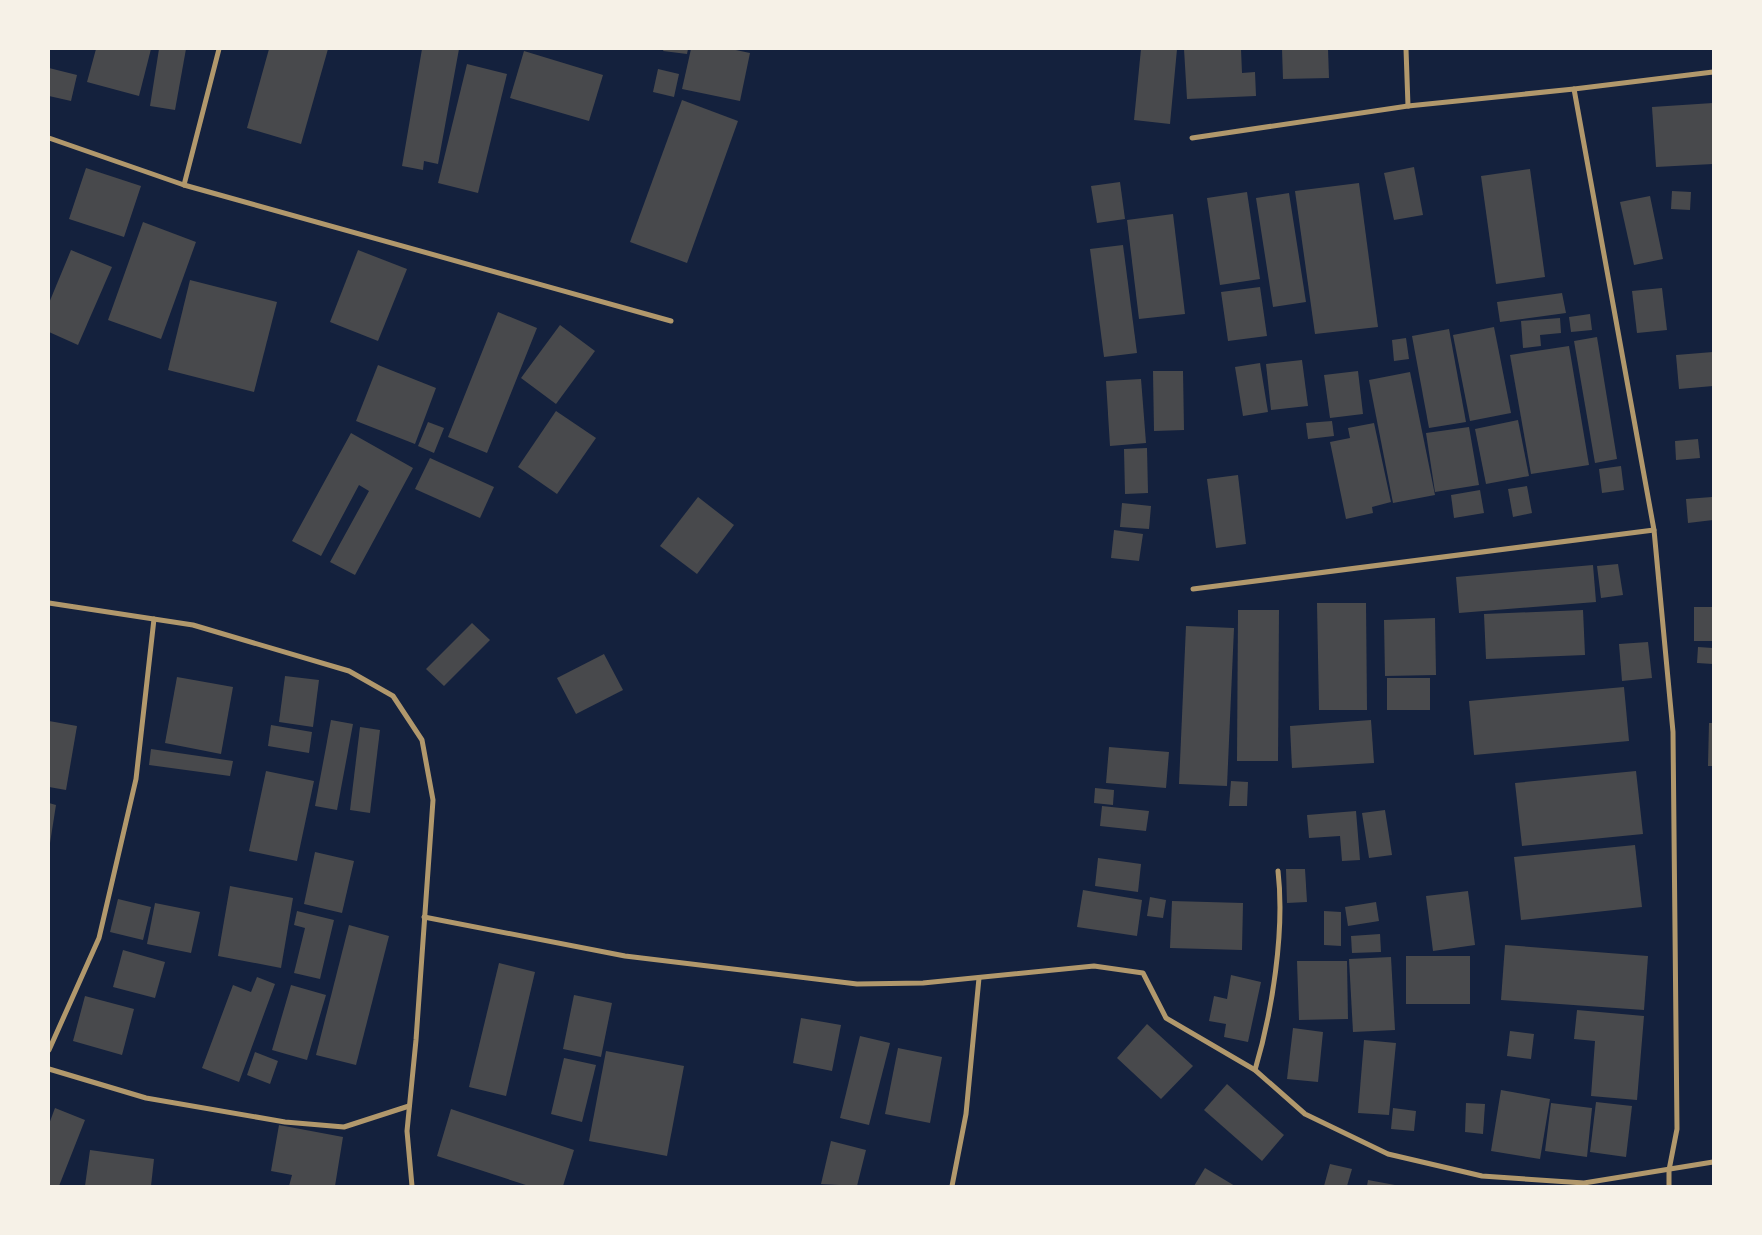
<svg xmlns="http://www.w3.org/2000/svg" width="1762" height="1235" viewBox="0 0 1762 1235" font-family="Merriweather,serif">
<style>
.building{fill:#48494c}
.lines{fill:none;stroke-linecap:round;stroke-linejoin:round}
.minor{stroke:#b1986c;stroke-width:5}
</style>
<rect width="100%" height="100%" fill="#14213d"/>
<g class="building">
<polygon points="96,49 151,49 139,96 87,82"/>
<polygon points="159,49 186,49 175,110 150,106"/>
<polygon points="269,49 328,49 301,144 247,128"/>
<polygon points="422,49 459,49 438,164 424,161 423,170 402,166"/>
<polygon points="664,49 688,49 687,54 663,51"/>
<polygon points="691,49 731,49 750,53 740,101 682,89"/>
<polygon points="1141,49 1177,49 1170,124 1134,120"/>
<polygon points="1184,49 1241,49 1242,73 1255,72 1256,96 1187,99"/>
<polygon points="1282,49 1328,49 1329,78 1283,79"/>
<polygon points="524,51 603,75 589,121 510,98"/>
<polygon points="467,64 507,74 478,193 438,183"/>
<polygon points="49,68 77,75 71,101 49,96"/>
<polygon points="658,69 679,74 674,97 653,92"/>
<polygon points="682,100 738,121 687,263 630,242"/>
<polygon points="1713,103 1713,164 1656,167 1652,107"/>
<polygon points="1414,167 1423,215 1394,220 1384,173"/>
<polygon points="86,168 141,186 124,237 69,219"/>
<polygon points="1530,169 1545,277 1496,284 1481,176"/>
<polygon points="1120,182 1125,219 1097,223 1091,186"/>
<polygon points="1359,183 1378,327 1315,334 1295,191"/>
<polygon points="1672,191 1691,192 1690,210 1671,209"/>
<polygon points="1247,192 1260,279 1220,285 1207,198"/>
<polygon points="1289,193 1306,302 1273,307 1256,198"/>
<polygon points="1650,196 1663,259 1634,265 1620,202"/>
<polygon points="1173,214 1185,314 1139,319 1127,220"/>
<polygon points="143,222 196,242 161,339 108,320"/>
<polygon points="1123,245 1137,353 1104,357 1090,249"/>
<polygon points="71,250 112,267 78,345 49,332 49,303"/>
<polygon points="358,250 407,269 378,341 330,322"/>
<polygon points="190,280 277,302 254,392 168,370"/>
<polygon points="1260,287 1267,336 1228,341 1221,292"/>
<polygon points="1662,288 1667,330 1637,333 1632,291"/>
<polygon points="1562,293 1566,313 1500,322 1497,302"/>
<polygon points="498,312 537,328 487,453 448,437"/>
<polygon points="1590,314 1592,330 1571,332 1569,317"/>
<polygon points="1560,318 1561,333 1540,335 1541,346 1523,348 1521,321"/>
<polygon points="560,325 595,351 556,404 521,378"/>
<polygon points="1494,327 1511,413 1470,421 1453,335"/>
<polygon points="1449,329 1466,422 1429,428 1412,336"/>
<polygon points="1597,337 1617,459 1595,463 1574,341"/>
<polygon points="1406,338 1409,359 1394,361 1392,340"/>
<polygon points="1569,346 1589,465 1531,474 1510,355"/>
<polygon points="1713,352 1713,386 1679,389 1676,355"/>
<polygon points="1302,360 1308,406 1271,410 1266,364"/>
<polygon points="1260,363 1268,412 1243,416 1235,367"/>
<polygon points="378,365 436,388 415,444 356,421"/>
<polygon points="1153,371 1183,371 1184,430 1154,431"/>
<polygon points="1358,371 1363,414 1330,418 1324,375"/>
<polygon points="1410,372 1435,495 1393,503 1369,380"/>
<polygon points="1141,379 1146,443 1110,446 1106,381"/>
<polygon points="556,411 596,438 557,494 518,467"/>
<polygon points="1518,420 1529,476 1486,484 1475,429"/>
<polygon points="1332,421 1334,436 1308,439 1306,423"/>
<polygon points="428,422 444,428 434,453 418,446"/>
<polygon points="1374,423 1391,502 1372,507 1373,513 1346,519 1330,442 1350,438 1348,428"/>
<polygon points="1469,427 1479,485 1435,492 1426,433"/>
<polygon points="351,433 413,468 355,575 330,562 369,491 359,485 321,556 292,541"/>
<polygon points="1698,439 1700,458 1676,460 1675,441"/>
<polygon points="1147,448 1148,493 1125,494 1124,449"/>
<polygon points="430,458 494,487 480,518 415,489"/>
<polygon points="1621,466 1624,490 1602,493 1599,469"/>
<polygon points="1238,475 1246,544 1216,548 1207,479"/>
<polygon points="1527,486 1532,513 1513,517 1508,489"/>
<polygon points="1480,490 1484,513 1454,518 1451,495"/>
<polygon points="698,497 734,525 697,574 660,546"/>
<polygon points="1712,497 1713,520 1688,523 1686,499"/>
<polygon points="1122,503 1151,506 1149,529 1120,527"/>
<polygon points="1114,530 1143,534 1139,561 1111,558"/>
<polygon points="1618,564 1623,595 1601,598 1597,566"/>
<polygon points="1593,565 1596,602 1459,613 1456,577"/>
<polygon points="1317,603 1366,603 1367,710 1319,710"/>
<rect x="1694" y="607" width="19" height="34"/>
<polygon points="1238,610 1279,610 1278,761 1237,761"/>
<polygon points="1583,610 1585,655 1486,659 1484,614"/>
<polygon points="1435,618 1436,675 1385,676 1384,620"/>
<polygon points="472,623 490,640 444,686 426,669"/>
<polygon points="1186,626 1234,628 1227,786 1179,784"/>
<polygon points="1648,642 1652,678 1622,681 1619,644"/>
<polygon points="1698,647 1713,648 1713,664 1697,663"/>
<polygon points="604,654 623,690 576,714 557,678"/>
<polygon points="285,676 319,680 313,727 279,722"/>
<polygon points="177,677 233,687 221,754 165,743"/>
<rect x="1387" y="678" width="43" height="32"/>
<polygon points="1624,687 1629,741 1474,755 1469,701"/>
<polygon points="331,720 353,724 337,810 315,806"/>
<polygon points="1371,720 1374,763 1292,768 1290,726"/>
<polygon points="49,721 77,726 66,790 49,787"/>
<polygon points="1709,723 1713,723 1713,766 1708,766"/>
<polygon points="271,725 312,732 309,753 268,746"/>
<polygon points="360,727 380,730 370,813 350,810"/>
<polygon points="1109,747 1169,752 1166,788 1106,783"/>
<polygon points="151,749 233,761 230,776 149,765"/>
<polygon points="266,771 314,781 297,861 249,851"/>
<polygon points="1636,771 1643,834 1522,846 1515,783"/>
<polygon points="1231,781 1248,782 1247,806 1229,806"/>
<polygon points="1095,788 1114,790 1113,805 1094,803"/>
<polygon points="49,803 56,805 50,843 49,843"/>
<polygon points="1102,806 1149,811 1146,831 1100,826"/>
<polygon points="1385,810 1392,855 1369,858 1362,813"/>
<polygon points="1356,811 1360,860 1342,861 1340,836 1309,838 1307,815"/>
<polygon points="1635,845 1642,907 1521,920 1514,857"/>
<polygon points="315,852 354,861 342,913 304,904"/>
<polygon points="1098,858 1141,864 1138,892 1095,886"/>
<polygon points="1286,869 1305,869 1307,902 1287,903"/>
<polygon points="230,886 293,898 281,968 218,956"/>
<polygon points="1083,890 1142,900 1137,936 1077,927"/>
<polygon points="1468,891 1475,945 1433,951 1426,896"/>
<polygon points="1150,897 1166,900 1163,918 1147,916"/>
<polygon points="118,899 151,907 143,940 110,932"/>
<polygon points="1172,901 1243,903 1242,950 1170,948"/>
<polygon points="1376,902 1379,921 1348,926 1345,907"/>
<polygon points="155,903 200,912 191,953 147,944"/>
<polygon points="297,911 334,920 320,979 294,973 305,928 294,925"/>
<polygon points="1324,911 1341,912 1341,946 1324,945"/>
<polygon points="349,925 389,936 356,1065 316,1055"/>
<polygon points="1380,934 1381,952 1352,953 1351,936"/>
<polygon points="1505,945 1648,956 1644,1010 1501,1000"/>
<polygon points="123,950 165,962 155,998 113,987"/>
<rect x="1406" y="956" width="64" height="48"/>
<polygon points="1391,957 1395,1030 1353,1032 1349,959"/>
<polygon points="1297,961 1347,961 1348,1019 1299,1020"/>
<polygon points="499,963 535,972 506,1096 469,1087"/>
<polygon points="1231,975 1261,982 1248,1042 1224,1037 1226,1024 1209,1021 1214,996 1227,999"/>
<polygon points="257,977 275,984 239,1082 202,1068 233,985 251,992"/>
<polygon points="291,985 326,995 307,1060 272,1050"/>
<polygon points="574,995 612,1003 601,1057 563,1049"/>
<polygon points="85,996 134,1009 122,1055 73,1041"/>
<polygon points="1577,1010 1644,1016 1637,1100 1591,1096 1595,1041 1574,1039"/>
<polygon points="801,1018 841,1025 832,1071 793,1063"/>
<polygon points="1147,1024 1193,1066 1161,1099 1117,1058"/>
<polygon points="1293,1028 1323,1032 1318,1082 1287,1079"/>
<polygon points="1510,1031 1534,1034 1531,1059 1507,1056"/>
<polygon points="860,1036 890,1043 869,1125 840,1118"/>
<polygon points="1364,1040 1396,1043 1389,1115 1358,1113"/>
<polygon points="898,1048 942,1057 930,1123 885,1114"/>
<polygon points="606,1051 684,1066 667,1156 589,1141"/>
<polygon points="255,1052 278,1061 270,1084 247,1075"/>
<polygon points="564,1058 596,1065 582,1122 551,1114"/>
<polygon points="1227,1084 1284,1135 1262,1161 1204,1110"/>
<polygon points="1501,1090 1550,1099 1540,1159 1491,1151"/>
<polygon points="1596,1102 1632,1106 1626,1157 1590,1152"/>
<polygon points="1466,1103 1485,1104 1483,1134 1465,1132"/>
<polygon points="1551,1103 1592,1108 1587,1157 1545,1151"/>
<polygon points="55,1108 85,1120 59,1186 49,1186 49,1124"/>
<polygon points="1393,1108 1416,1111 1414,1131 1391,1129"/>
<polygon points="451,1109 574,1150 563,1186 529,1186 437,1156"/>
<polygon points="279,1125 343,1137 335,1186 289,1186 292,1175 271,1171"/>
<polygon points="831,1141 866,1150 857,1186 821,1184"/>
<polygon points="90,1150 154,1159 151,1186 85,1186"/>
<polygon points="1330,1164 1352,1169 1347,1186 1324,1186"/>
<polygon points="1205,1168 1235,1186 1194,1186"/>
<polygon points="1368,1180 1395,1185 1395,1186 1367,1186"/>
</g>
<g class="lines">
<g class="minor">
<polyline points="1406,49 1408,106"/>
<polyline points="1574,89 1654,530 1673,732 1677,1129 1669,1170 1669,1186"/>
<polyline points="49,138 184,185 671,321"/>
<polyline points="1192,138 1408,106 1574,89 1713,72"/>
<polyline points="184,185 219,49"/>
<polyline points="1193,589 1654,530"/>
<polyline points="49,603 193,625 349,671 393,696 422,740 433,800 416,1040 407,1131 412,1186"/>
<polyline points="424,917 625,956 857,984 923,983 1094,966 1143,973 1166,1018 1255,1070 1305,1114 1388,1154 1482,1176 1584,1183 1713,1162"/>
<polyline points="49,1050 99,938 136,779 154,619"/>
<polyline points="49,1069 146,1098 285,1122 344,1127 409,1106"/>
<path d="M1255 1070C1272 1013 1285 931 1278 871"/>
<polyline points="952,1186 966,1114 979,978"/>
</g>
</g>
<rect width="1762" height="1235" fill="none" stroke="#f6f1e7" stroke-width="100"/>
</svg>
